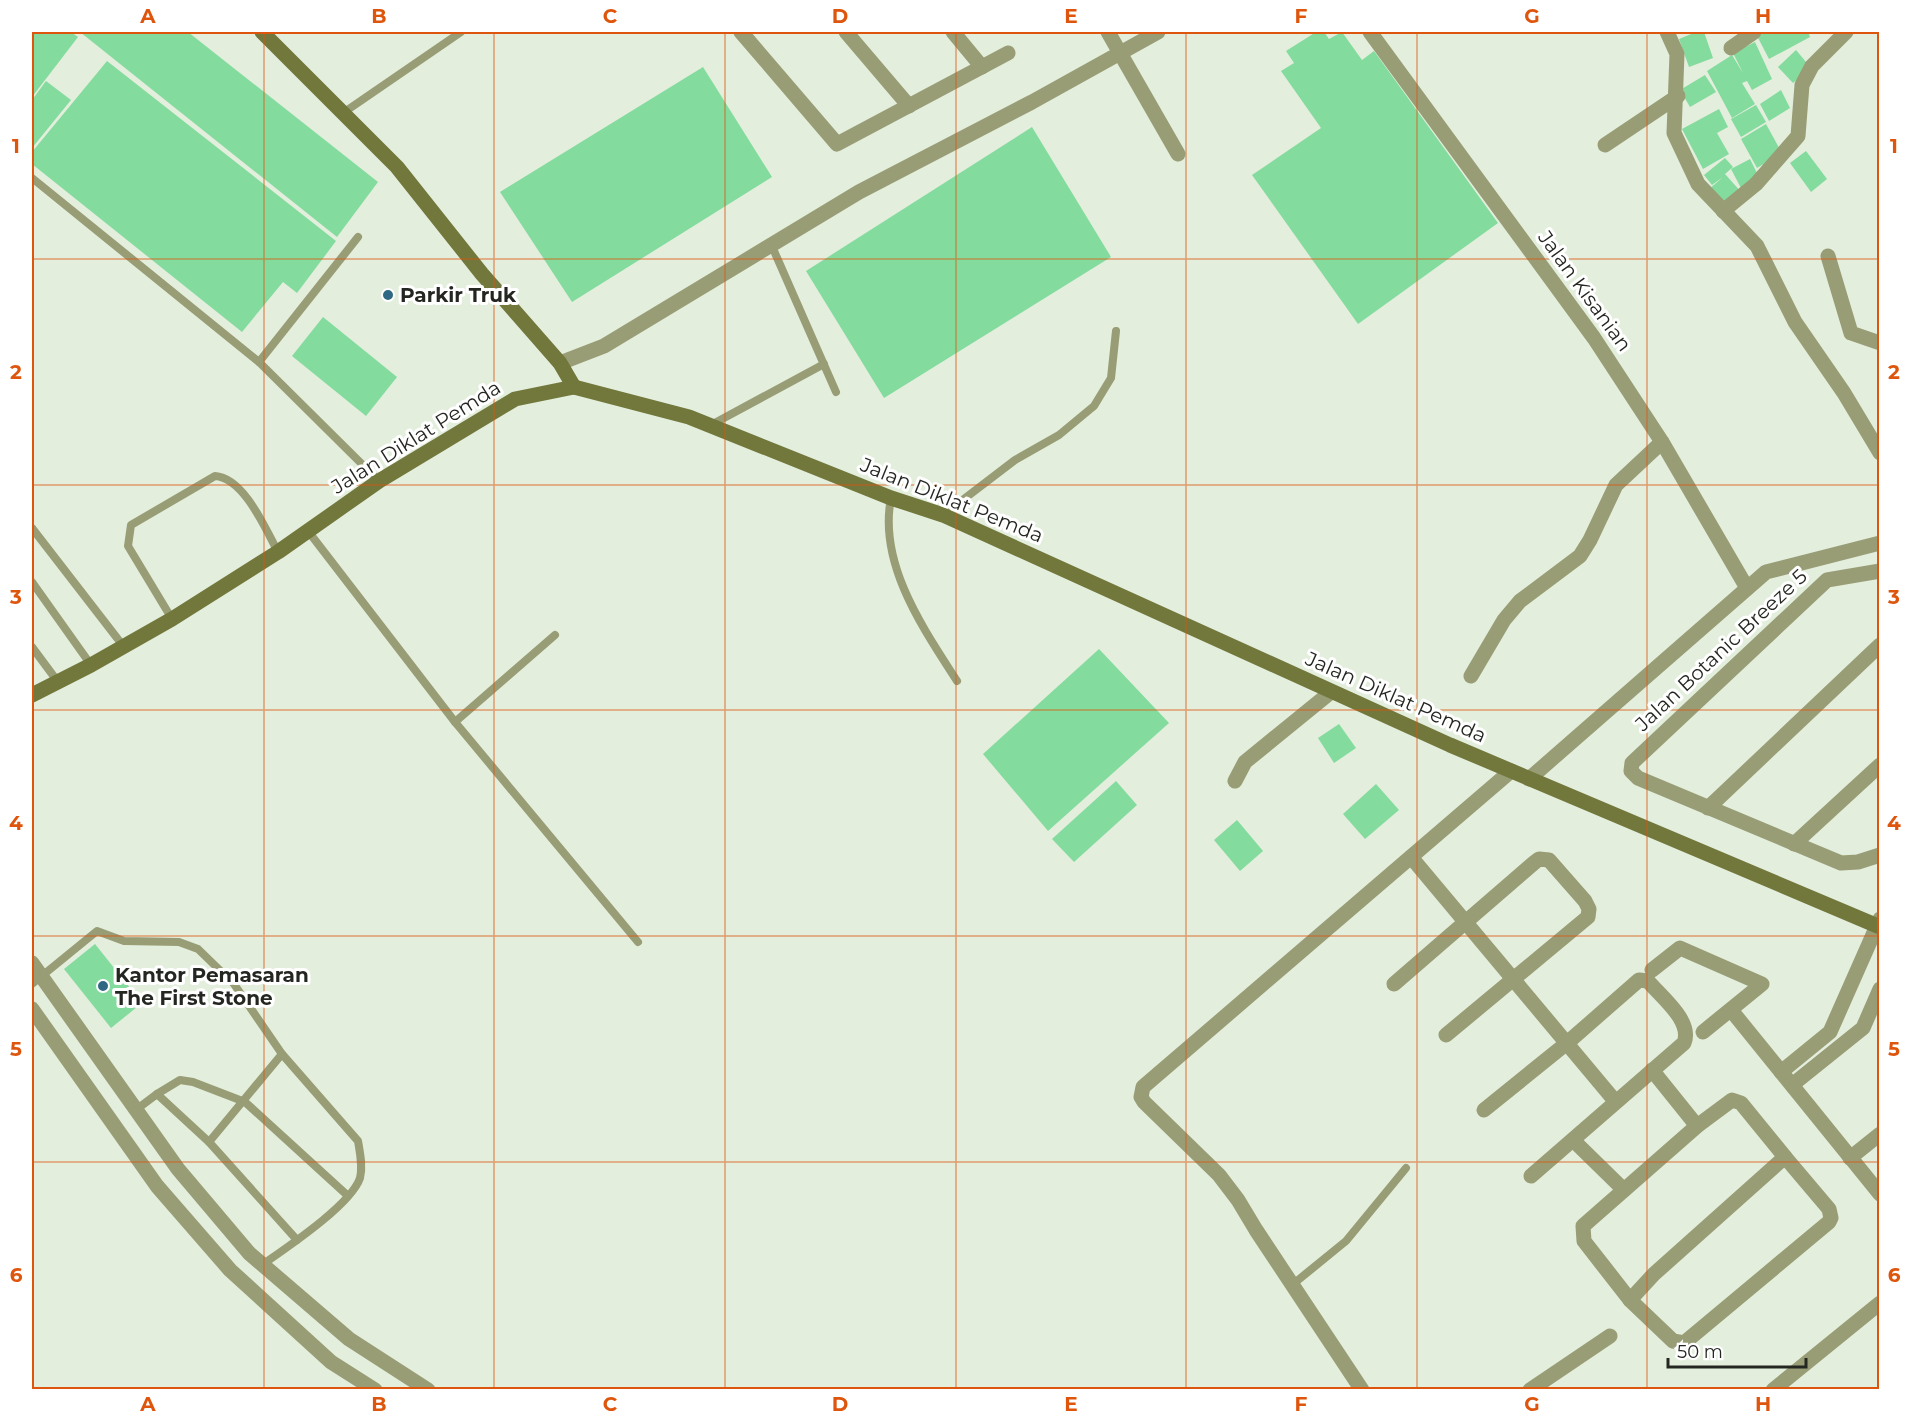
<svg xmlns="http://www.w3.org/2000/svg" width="1911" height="1421" viewBox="0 0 1911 1421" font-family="Montserrat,sans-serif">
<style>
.building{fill:#84db9e}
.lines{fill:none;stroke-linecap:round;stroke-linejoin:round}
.lane{stroke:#989d76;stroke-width:8}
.street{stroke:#989d76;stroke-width:15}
.secondary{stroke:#72773c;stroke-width:15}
.grid{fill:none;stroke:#de560d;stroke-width:1.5;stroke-opacity:0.55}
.poi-dot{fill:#2f6882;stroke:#fff;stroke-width:2}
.labels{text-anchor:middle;stroke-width:6;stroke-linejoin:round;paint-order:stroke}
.street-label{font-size:20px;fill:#242721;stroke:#fff}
.poi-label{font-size:20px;font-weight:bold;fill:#242721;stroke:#fff;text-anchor:start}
.neatline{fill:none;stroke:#de560d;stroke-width:2}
.grid-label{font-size:20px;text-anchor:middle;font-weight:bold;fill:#de560d}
</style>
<rect width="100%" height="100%" fill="#e3eedd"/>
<g class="building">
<polygon points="32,32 71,32 78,37 32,97"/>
<polygon points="80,32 188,32 378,182 337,237"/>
<polygon points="1316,32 1324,32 1329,39 1342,32 1362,60 1374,51 1498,223 1358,324 1252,175 1321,128 1281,71 1294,63 1286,51"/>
<polygon points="1696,32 1704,32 1713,58 1689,67 1679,39"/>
<polygon points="1760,32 1808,32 1810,37 1769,59 1756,34"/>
<polygon points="1755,42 1772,79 1752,90 1747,81 1742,83 1755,104 1732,118 1707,71 1732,55 1743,73 1733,53"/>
<polygon points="1796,50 1811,68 1793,83 1778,67"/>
<polygon points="107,61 336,241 297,293 283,282 242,332 32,164 32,152"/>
<polygon points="703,67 772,177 572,302 500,192"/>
<polygon points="1705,75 1716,92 1690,107 1680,90"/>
<polygon points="46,81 71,100 32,148 32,100"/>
<polygon points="1781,90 1790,108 1769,121 1760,104"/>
<polygon points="1756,105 1766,122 1741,137 1731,119"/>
<polygon points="1719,109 1728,127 1717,133 1729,154 1703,169 1682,129"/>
<polygon points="1766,124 1782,153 1757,168 1741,139"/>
<polygon points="1032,127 1111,257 884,398 806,271"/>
<polygon points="1806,151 1827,179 1811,192 1790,163"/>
<polygon points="1725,158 1733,167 1725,174 1742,193 1725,209 1708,190 1723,177 1712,185 1704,175"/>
<polygon points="1750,159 1760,179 1742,190 1731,169"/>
<polygon points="323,317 397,377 366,416 292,356"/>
<polygon points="1099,649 1169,723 1048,831 983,754"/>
<polygon points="1339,724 1356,748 1334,763 1318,738"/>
<polygon points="1116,781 1137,805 1074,862 1052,839"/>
<polygon points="1376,784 1399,810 1365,839 1343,814"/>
<polygon points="1237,820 1263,851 1240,871 1214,840"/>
<polygon points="95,944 142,1003 111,1028 64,969"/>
</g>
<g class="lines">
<g class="lane">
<polyline points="343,113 461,32"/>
<polyline points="32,178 259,362 379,481"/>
<polyline points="771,244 836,392"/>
<polyline points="259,362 358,237"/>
<polyline points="711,425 824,364"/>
<path d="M891 498C878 564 923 628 957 681"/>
<polyline points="943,515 1015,460 1059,435 1094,406 1111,378 1116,331"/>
<polyline points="32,528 124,647"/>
<polyline points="308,531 455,722 638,942"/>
<polyline points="32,582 91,665"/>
<path d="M172 619 128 546 131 525 215 476C244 478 265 528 278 552"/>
<polyline points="32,647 58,682"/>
<polyline points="455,722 555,635"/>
<polyline points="32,984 97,931 124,941 179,942 198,949 234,984 282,1054 209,1142"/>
<polyline points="157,1094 180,1080 193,1082 245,1102 347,1195"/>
<polyline points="137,1109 157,1094 209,1142 297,1240"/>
<path d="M262 1265C286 1248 351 1205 360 1178 363 1166 360 1153 358 1141L282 1054"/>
<polyline points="1292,1285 1346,1241 1406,1168"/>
</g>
<g class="street">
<polyline points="741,32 837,144 1008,53"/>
<polyline points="846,32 909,106"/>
<polyline points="953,32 982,67"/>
<polyline points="1108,32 1178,154"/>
<polyline points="1370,32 1594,338 1662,442 1747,588"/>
<polyline points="1667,32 1677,54 1674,133 1698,184 1757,246 1795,322 1844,393 1880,453"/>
<polyline points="1731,48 1754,32"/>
<polyline points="1605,145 1678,96"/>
<polyline points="1723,211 1756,184 1798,136 1802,85 1812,66 1846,32"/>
<polyline points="1828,256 1851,333 1880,343"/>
<polyline points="560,363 604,346 859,192 1032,102 1158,32"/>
<polyline points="1880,571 1827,580 1632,763 1631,771 1638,778 1841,863 1858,862 1880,855"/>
<polyline points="1471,676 1504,620 1520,601 1580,556 1590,540 1616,485 1662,442"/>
<polyline points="1529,779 1766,572 1880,543"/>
<polyline points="1235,781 1245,762 1331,692"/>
<polyline points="1708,808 1880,645"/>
<polyline points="1794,844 1880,765"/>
<polyline points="1411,857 1615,1101"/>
<polyline points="32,963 178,1169 249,1253 349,1339 428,1390"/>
<polyline points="1652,970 1680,948 1762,984 1703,1032"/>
<polyline points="1394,984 1535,862 1539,859 1549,860 1585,901 1589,909 1588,917 1446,1035"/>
<polyline points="32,1009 157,1186 230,1270 331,1362 375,1390"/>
<polyline points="1731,1010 1880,1194"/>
<polyline points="1652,1070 1697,1126"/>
<polyline points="1781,1072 1830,1032 1880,919"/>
<polyline points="1792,1085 1863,1028 1880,989"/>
<polygon points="1732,1100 1741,1103 1785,1157 1654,1274 1630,1300 1584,1241 1583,1226 1697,1126"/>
<path d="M1484 1110 1567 1043 1639 980 1648 981C1661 997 1693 1021 1684 1043L1531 1176"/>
<polyline points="1574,1141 1624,1190"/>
<polyline points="1850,1158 1880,1134"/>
<polyline points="1630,1300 1673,1341 1684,1343 1829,1222 1831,1218 1829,1209 1785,1157"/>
<polyline points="1362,1390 1256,1230 1238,1200 1219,1175 1144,1102 1141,1097 1143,1087 1511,771"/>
<polyline points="1530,1390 1610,1336"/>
<polyline points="1773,1390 1880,1303"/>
</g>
<g class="secondary">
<polyline points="262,32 397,167 482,274 560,363 574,387"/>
<polyline points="32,695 91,665 172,619 278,552 379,481 515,399 574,387 689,417 891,498 943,515 1450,745 1880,927"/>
</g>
</g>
<path class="grid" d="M264 32V1390M494 32V1390M725 32V1390M956 32V1390M1186 32V1390M1417 32V1390M1647 32V1390M32 259H1880M32 485H1880M32 710H1880M32 936H1880M32 1162H1880"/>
<g class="poi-dot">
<circle cx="388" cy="295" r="6"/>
<circle cx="103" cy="986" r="6"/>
</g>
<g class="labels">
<g class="street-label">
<text transform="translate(1585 291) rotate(54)" y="7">Jalan Kisanian</text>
<text transform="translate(416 437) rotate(-32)" y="7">Jalan Diklat Pemda</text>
<text transform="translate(952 500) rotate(22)" y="7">Jalan Diklat Pemda</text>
<text transform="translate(1721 650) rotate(-43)" y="7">Jalan Botanic Breeze 5</text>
<text transform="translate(1396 697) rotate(24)" y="7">Jalan Diklat Pemda</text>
</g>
<g class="poi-label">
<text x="400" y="302">Parkir Truk</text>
<text x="115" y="982">Kantor Pemasaran<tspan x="115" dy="23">The First Stone</tspan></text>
</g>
</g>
<rect width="1911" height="1421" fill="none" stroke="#ffffff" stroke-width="66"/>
<path d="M1668 1358v9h138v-9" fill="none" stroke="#242721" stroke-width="3"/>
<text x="1677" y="1358" font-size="18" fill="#242721" stroke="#ffffff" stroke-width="4.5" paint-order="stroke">50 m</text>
<rect x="33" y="33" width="1845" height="1355" class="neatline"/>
<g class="grid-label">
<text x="148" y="23">A</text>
<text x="379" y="23">B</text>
<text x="610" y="23">C</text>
<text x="840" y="23">D</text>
<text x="1071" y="23">E</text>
<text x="1301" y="23">F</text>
<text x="1532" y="23">G</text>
<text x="1763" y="23">H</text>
<text x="16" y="153">1</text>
<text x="1894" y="153">1</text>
<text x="16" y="379">2</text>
<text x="1894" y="379">2</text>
<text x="16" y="604">3</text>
<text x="1894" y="604">3</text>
<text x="16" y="830">4</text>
<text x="1894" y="830">4</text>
<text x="16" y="1056">5</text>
<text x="1894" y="1056">5</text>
<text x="16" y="1282">6</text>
<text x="1894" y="1282">6</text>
<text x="148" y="1411">A</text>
<text x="379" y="1411">B</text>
<text x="610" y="1411">C</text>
<text x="840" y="1411">D</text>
<text x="1071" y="1411">E</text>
<text x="1301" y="1411">F</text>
<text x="1532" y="1411">G</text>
<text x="1763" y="1411">H</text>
</g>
</svg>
